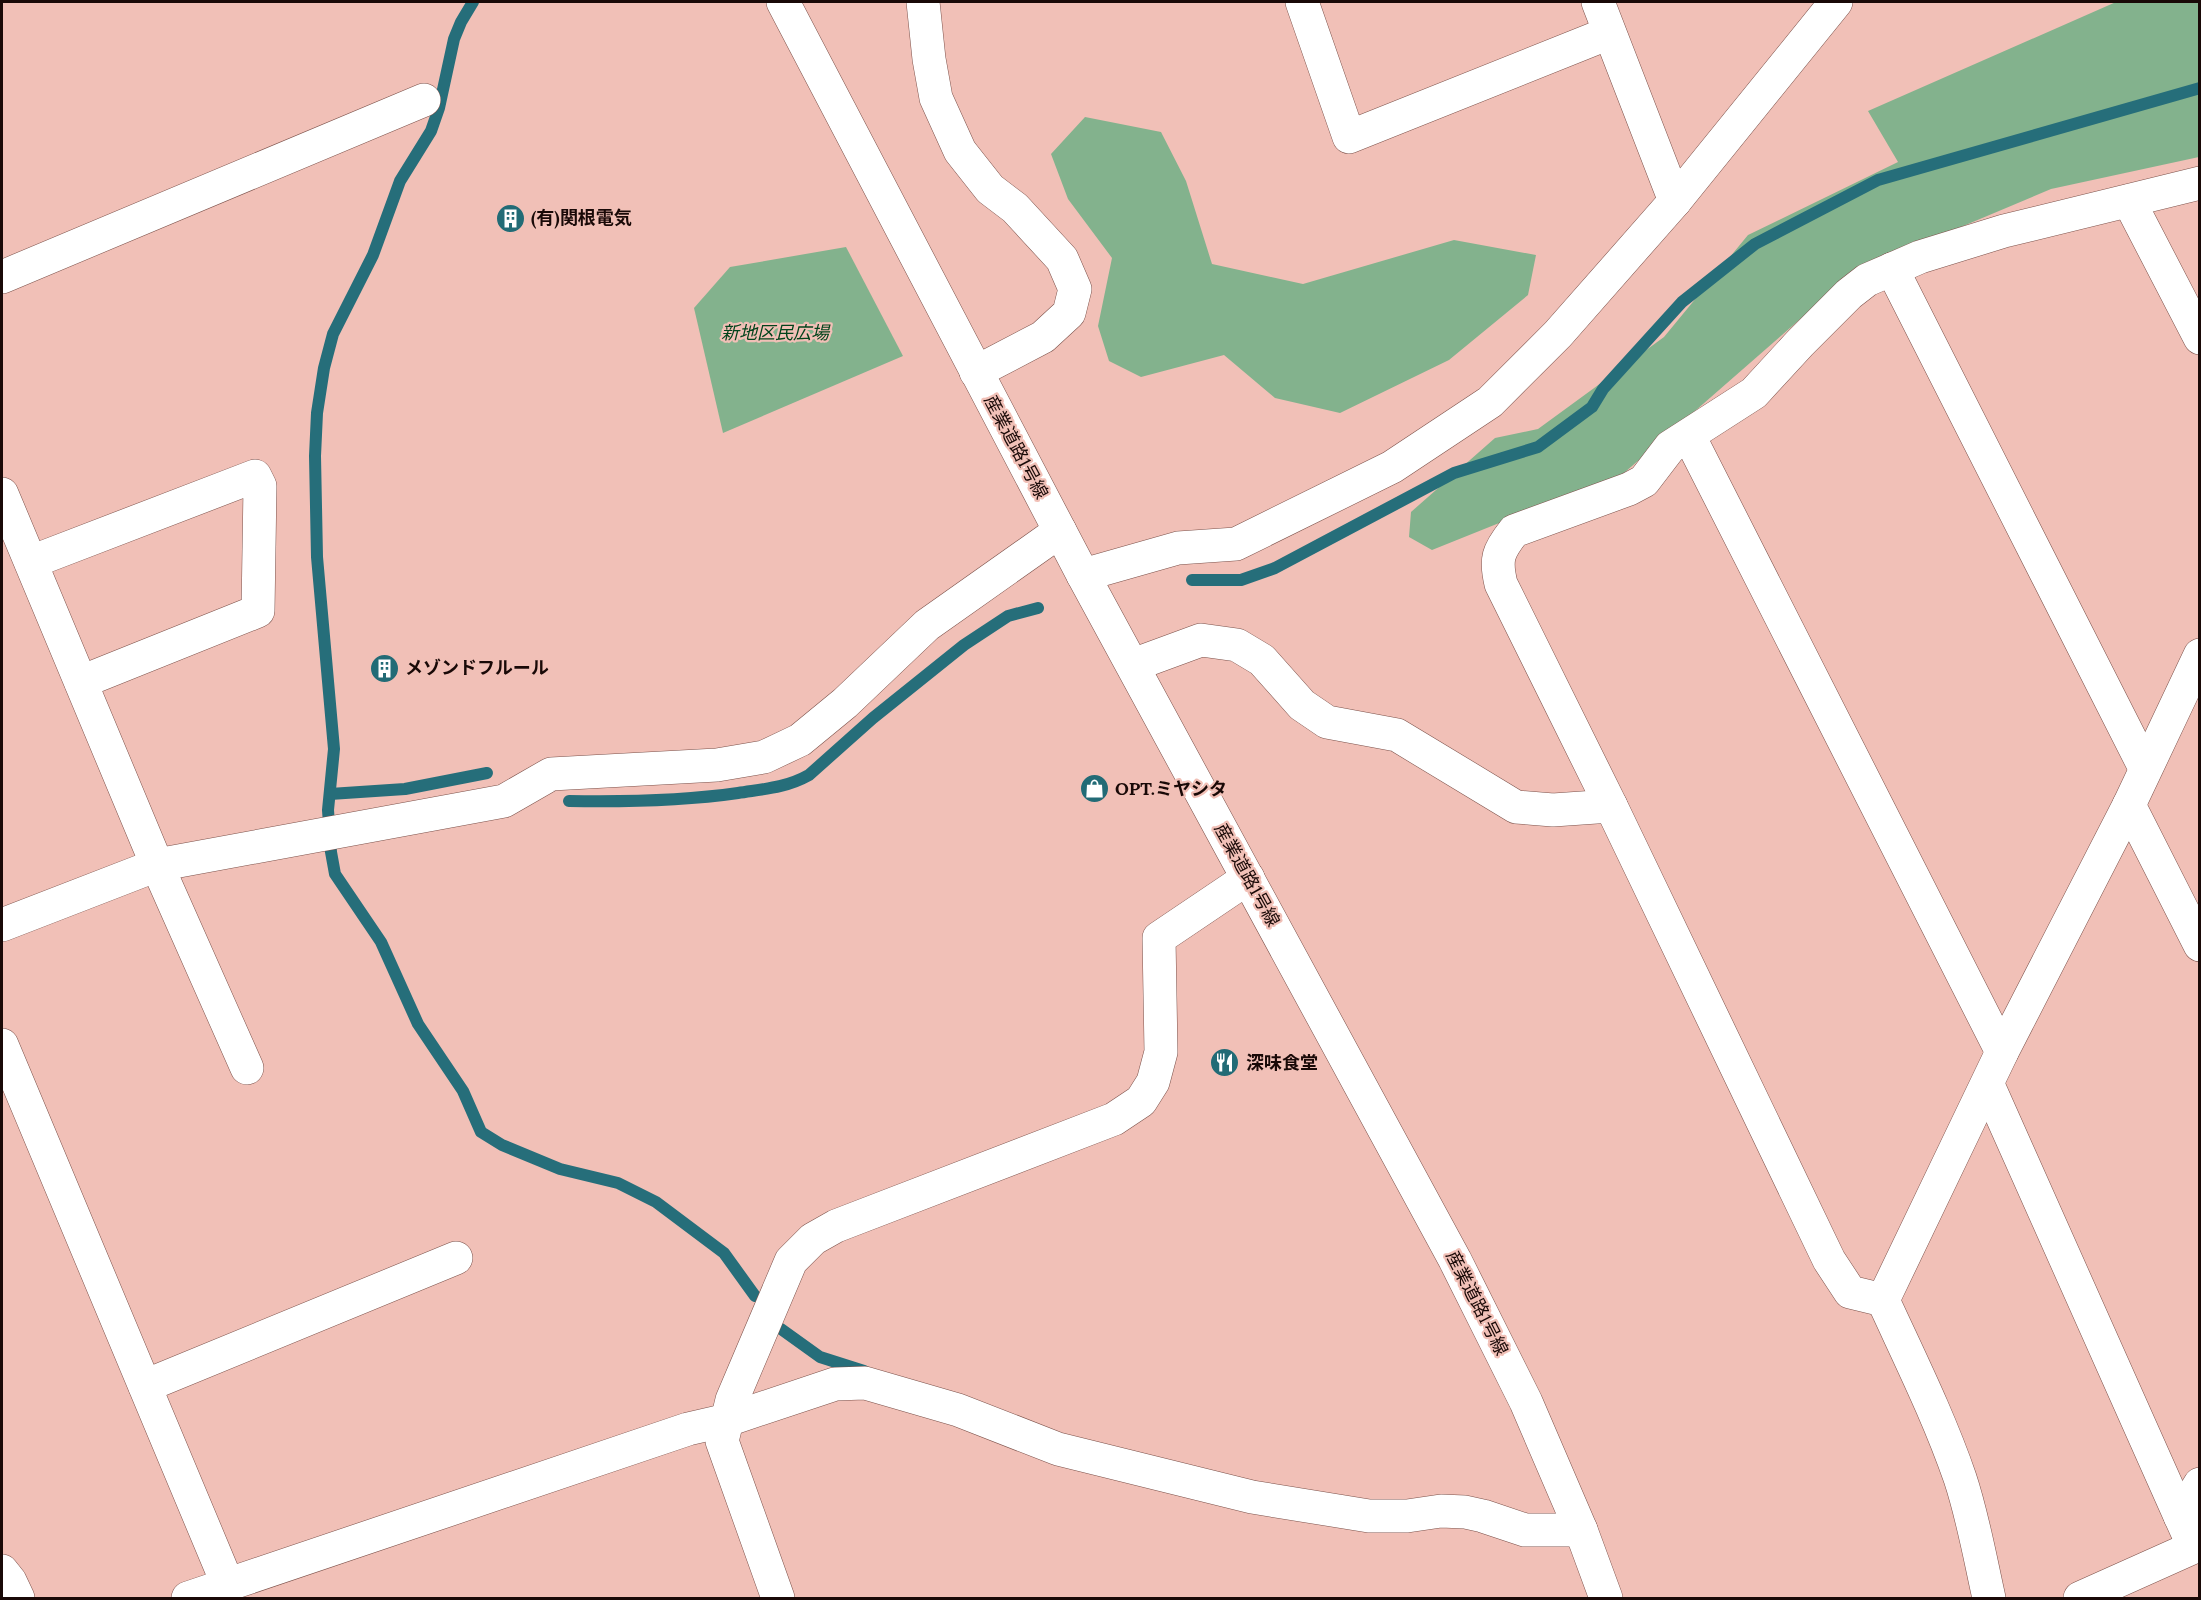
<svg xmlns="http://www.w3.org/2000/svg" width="2201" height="1600" viewBox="0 0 2201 1600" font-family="Lora,'Noto Sans JP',serif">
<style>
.green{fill:#83b28d}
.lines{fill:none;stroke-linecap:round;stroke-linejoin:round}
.stream{stroke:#266e7a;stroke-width:12}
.minor-casing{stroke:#7c514a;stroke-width:34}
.minor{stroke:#fff;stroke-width:33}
.labels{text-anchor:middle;stroke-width:4.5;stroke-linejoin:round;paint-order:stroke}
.poi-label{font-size:18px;font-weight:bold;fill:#190907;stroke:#f1c0b7;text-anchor:start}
.park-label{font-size:18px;font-style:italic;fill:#01431b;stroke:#f1c0b7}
.street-label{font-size:18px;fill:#190907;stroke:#f1c0b7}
</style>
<rect width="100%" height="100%" fill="#f1c0b7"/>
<g class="green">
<polygon points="2116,2 2199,2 2199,157 2051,189 1854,272 1624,473 1432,550 1409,537 1411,512 1495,438 1538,429 1664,337 1748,235 1898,162 1868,111"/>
<polygon points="1085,117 1161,132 1186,181 1212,264 1303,284 1454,240 1536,255 1528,295 1449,360 1340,413 1275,398 1224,355 1141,377 1109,361 1098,326 1112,258 1068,199 1051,154"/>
<polygon points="846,247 903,356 723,433 694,308 730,267"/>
</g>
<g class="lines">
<g class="stream">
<polyline points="473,2 461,22 454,39 439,108 431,131 400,181 373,255 333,334 324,368 317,413 315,456 317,557 334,749 328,810 331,852 335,874 381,942 418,1024 463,1091 481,1132 502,1145 560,1169 618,1183 656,1202 724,1253 755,1296"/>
<polyline points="1192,580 1241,580 1275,568 1454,473 1538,447 1592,407 1603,389 1682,302 1755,244 1878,180 2200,88"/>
<polyline points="330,794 405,789 487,773"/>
<path d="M569 801C626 802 682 801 738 793 763 789 786 788 809 775L873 718 964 645 1008 616 1038 608"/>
<polyline points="781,1329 820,1357 864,1371"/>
</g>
<defs>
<g id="minor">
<polyline points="783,2 1083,575 1455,1260 1526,1402 1581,1530 1606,1598"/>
<polyline points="923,2 929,59 936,98 960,151 990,189 1015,208 1062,259 1075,289 1069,313 1043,337 976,372"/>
<polyline points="1302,2 1349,137 1609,33"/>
<polyline points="1598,2 1675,201"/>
<polyline points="2129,201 2200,338"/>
<polyline points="1892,269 2145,768"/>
<polyline points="2,277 424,100"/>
<polyline points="1689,436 2002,1052"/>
<polyline points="2,494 157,865 247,1068"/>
<polyline points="31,562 255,476 260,486 258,611 81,682"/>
<polyline points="1083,575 1178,548 1236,544 1392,467 1490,402 1558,334 1675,201 1836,2"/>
<polyline points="1133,665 1201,640 1237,645 1262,660 1302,705 1327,722 1397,735 1516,807 1553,810 1611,806"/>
<polyline points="2129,805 2200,945"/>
<polyline points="2,925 157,865 504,801 551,774 717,765 764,757 800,740 845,703 927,625 1060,531"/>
<polyline points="2,1045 228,1585"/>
<polyline points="1988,1085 2180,1516"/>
<path d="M1883 1300 1850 1292 1829 1260 1611 806 1501 584C1495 559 1498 551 1514 531L1629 489 1644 481 1670 447 1754 393 1800 343 1849 294 1867 280 1920 257 2004 231 2200 183"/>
<polyline points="1883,1300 2002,1052 2129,805 2200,655"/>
<path d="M1883 1300C1910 1359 1939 1417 1960 1478 1973 1517 1980 1558 1989 1598"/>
<polyline points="145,1386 456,1258"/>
<polyline points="2,1571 10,1581 18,1598"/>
<polyline points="188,1598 688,1429 727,1420 835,1384 865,1383 958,1410 1058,1449 1252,1497 1369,1516 1407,1516 1441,1511 1465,1512 1483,1516 1525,1530 1581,1530"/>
<polyline points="778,1598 722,1441 732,1400 791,1261 813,1239 836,1226 1114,1119 1141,1101 1153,1082 1161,1052 1159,938 1248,878"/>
<polyline points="2080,1598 2194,1547 2180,1516 2200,1484"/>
</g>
</defs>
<use href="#minor" class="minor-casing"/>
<use href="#minor" class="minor"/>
</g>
<defs>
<symbol id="building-disc" viewBox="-11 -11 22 22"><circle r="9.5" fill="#226b76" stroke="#f1c0b7"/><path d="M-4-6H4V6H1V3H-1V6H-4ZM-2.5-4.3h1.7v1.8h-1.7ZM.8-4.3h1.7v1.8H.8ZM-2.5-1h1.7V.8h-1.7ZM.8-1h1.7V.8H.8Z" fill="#fff"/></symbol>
<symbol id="shop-disc" viewBox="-11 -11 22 22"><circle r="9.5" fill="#226b76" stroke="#f1c0b7"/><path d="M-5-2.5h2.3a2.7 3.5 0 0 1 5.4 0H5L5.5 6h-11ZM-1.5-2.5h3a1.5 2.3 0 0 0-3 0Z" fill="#fff"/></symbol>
<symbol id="restaurant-disc" viewBox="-11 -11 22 22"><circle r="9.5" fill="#226b76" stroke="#f1c0b7"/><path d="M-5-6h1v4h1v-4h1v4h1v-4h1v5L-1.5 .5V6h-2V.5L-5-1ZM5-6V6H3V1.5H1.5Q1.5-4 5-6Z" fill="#fff"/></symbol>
</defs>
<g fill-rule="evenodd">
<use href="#building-disc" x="494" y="202" width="33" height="33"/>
<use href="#building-disc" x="368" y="652" width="33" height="33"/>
<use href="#shop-disc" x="1078" y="772" width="33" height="33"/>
<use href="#restaurant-disc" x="1208" y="1046" width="33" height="33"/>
</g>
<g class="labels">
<g class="poi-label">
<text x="531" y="224">(有)関根電気</text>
<text x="405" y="674">メゾンドフルール</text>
<text x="1115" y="795">OPT.ミヤシタ</text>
<text x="1246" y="1069">深味食堂</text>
</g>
<g class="park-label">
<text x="775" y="339">新地区民広場</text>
</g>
<g class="street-label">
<text transform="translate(1016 447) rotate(62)" y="6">産業道路1号線</text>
<text transform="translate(1247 875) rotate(61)" y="6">産業道路1号線</text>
<text transform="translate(1477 1303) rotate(63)" y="6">産業道路1号線</text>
</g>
</g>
<rect width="2201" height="1600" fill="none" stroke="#190907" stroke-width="6"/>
</svg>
